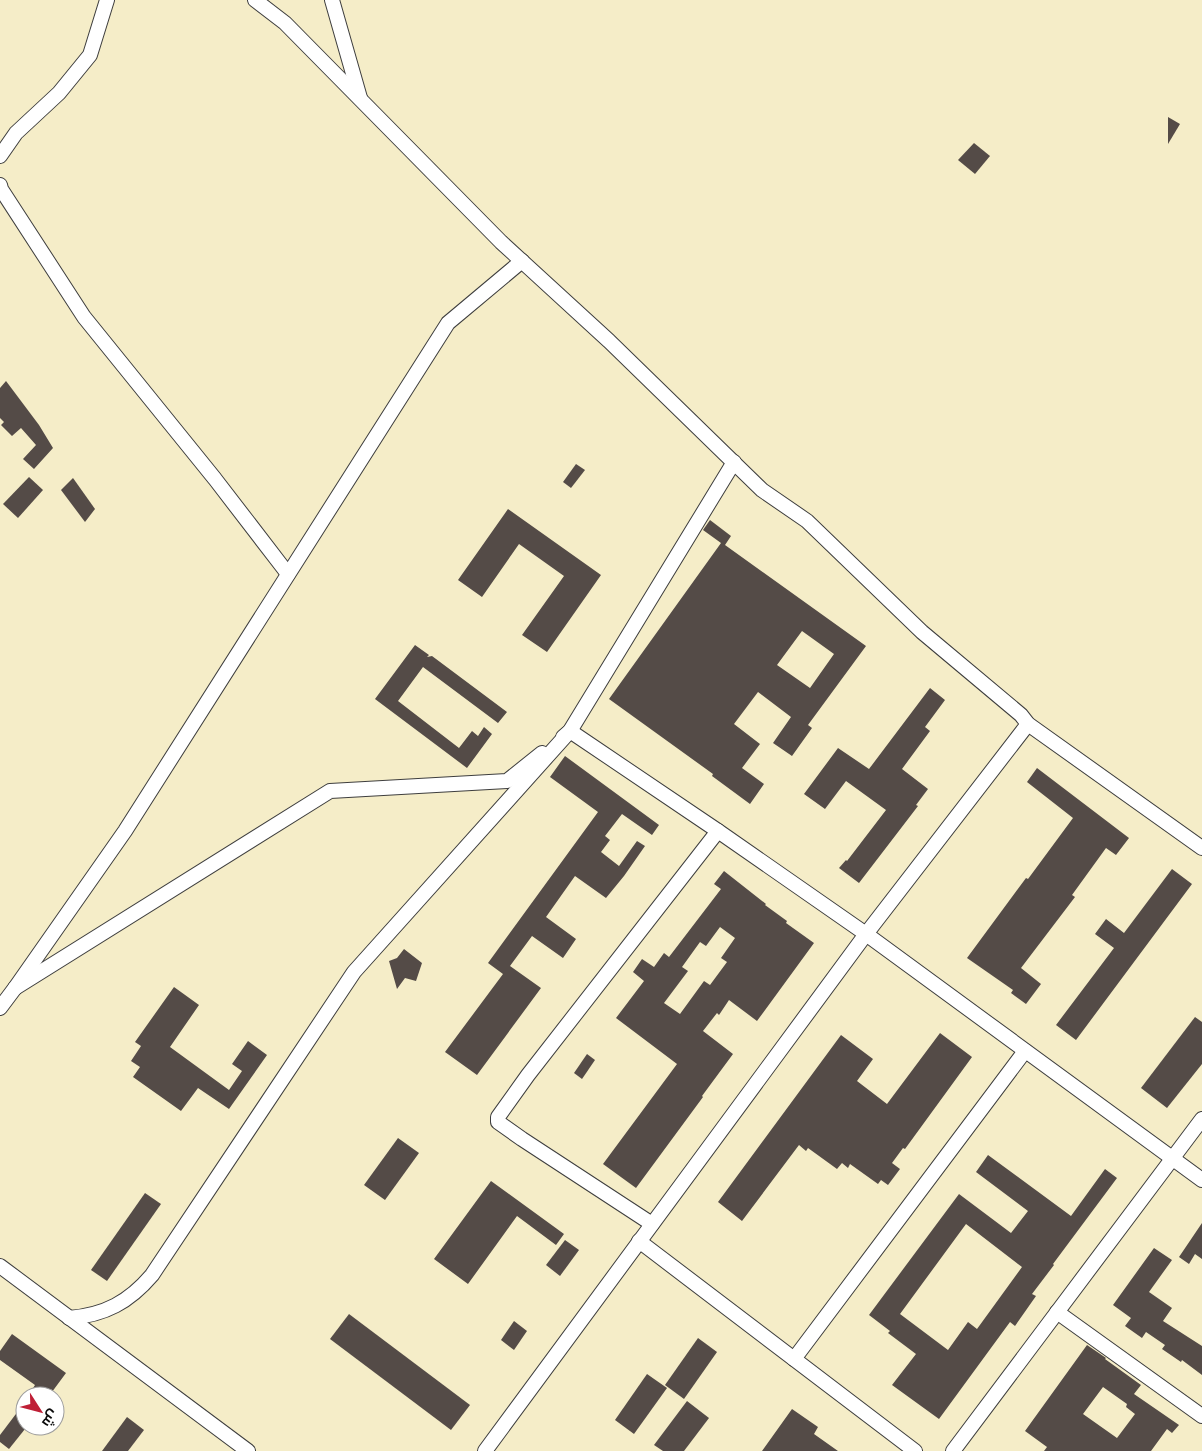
<svg xmlns="http://www.w3.org/2000/svg" width="1202" height="1451" viewBox="0 0 1202 1451" font-family="'Source Serif 4',Cairo,serif">
<style>
.farmland{fill:#f5edc8;fill-rule:evenodd}
.building{fill:#544b47;fill-rule:evenodd}
.lines{fill:none;stroke-linecap:round;stroke-linejoin:round}
.minor-casing{stroke:#3e3e3e;stroke-width:16}
.minor{stroke:#fff;stroke-width:14}
</style>
<rect width="100%" height="100%" fill="#fff8e9"/>
<path class="farmland" d="M0 0H1202V1451H0ZM25 1396H55V1426H25Z"/>
<g class="building">
<polygon points="1168,117 1180,124 1168,144"/>
<polygon points="974,143 990,156 975,174 958,160"/>
<polygon points="6,381 39,425 53,448 34,469 23,459 36,445 21,428 12,436 1,425 4,422 0,418 0,388"/>
<polygon points="576,464 585,470 571,488 563,482"/>
<polygon points="29,477 43,490 18,518 3,504"/>
<polygon points="73,478 95,509 85,522 61,490"/>
<polygon points="508,509 601,575 547,652 522,635 564,576 519,544 482,597 458,580"/>
<path d="M710 520 731 536 725 545 866 646 808 725 812 728 792 756 773 743 791 717 758 692 734 724 760 744 742 768 764 784 750 804 712 776 713 774 609 699 721 543 703 530ZM802 631 834 654 810 688 777 665Z"/>
<polygon points="415,645 429,655 427,657 432,656 507,712 498,723 423,667 398,701 459,748 472,731 478,736 484,727 492,734 467,768 375,699"/>
<polygon points="930,688 945,700 925,727 930,731 902,769 928,789 916,805 918,806 859,883 839,868 846,860 847,861 886,810 846,781 825,809 804,794 838,748 869,769"/>
<polygon points="565,756 659,825 652,835 622,814 605,836 610,840 601,852 619,866 637,841 645,846 624,876 606,898 575,876 546,917 576,939 563,958 532,936 510,966 541,988 477,1075 445,1052 503,974 488,963 598,812 550,777"/>
<polygon points="1037,768 1129,838 1116,855 1106,848 1072,895 1075,897 1021,968 1041,984 1026,1004 1011,993 1013,990 967,958 1026,878 1028,879 1073,818 1027,782"/>
<polygon points="1172,869 1192,884 1076,1040 1056,1025 1114,948 1095,934 1106,919 1124,933"/>
<path d="M724 871 766 904 765 905 787 921 786 923 814 943 757 1021 729 1000 719 1015 717 1013 703 1031 733 1054 702 1096 703 1097 636 1188 603 1164 677 1064 616 1018 644 981 633 972 642 959 654 967 664 953 669 957 721 889 714 884ZM720 927 735 938 721 958 727 962 710 985 704 981 680 1014 664 1003 688 971 682 967 700 942 706 946Z"/>
<polygon points="404,949 422,963 416,981 405,978 397,989 389,961 397,958"/>
<polygon points="174,987 199,1005 170,1047 229,1090 242,1071 232,1064 248,1041 267,1055 229,1109 198,1088 181,1111 133,1077 140,1067 131,1061 141,1046 135,1042"/>
<polygon points="1195,1017 1202,1022 1202,1064 1167,1108 1141,1088"/>
<polygon points="940,1033 972,1057 905,1149 903,1148 892,1163 900,1169 888,1185 881,1180 878,1184 850,1164 848,1168 842,1163 837,1169 808,1148 806,1151 799,1145 742,1221 718,1202 841,1035 873,1059 857,1081 887,1104"/>
<polygon points="587,1054 595,1060 582,1079 574,1073"/>
<polygon points="398,1138 419,1153 385,1200 364,1185"/>
<path d="M988 1155 1071 1216 1105 1169 1117 1178 1053 1264 1054 1265 1032 1294 1036 1296 1015 1326 1010 1322 939 1419 892 1385 916 1354 888 1333 890 1331 869 1315 959 1194 1011 1233 1028 1211 976 1172ZM966 1224 1022 1267 977 1329 968 1322 948 1350 900 1314Z"/>
<polygon points="491,1181 564,1234 556,1245 517,1216 468,1284 434,1259"/>
<polygon points="145,1193 161,1204 107,1281 91,1270"/>
<polygon points="1202,1223 1202,1259 1195,1254 1189,1264 1179,1257"/>
<polygon points="565,1240 579,1250 560,1276 546,1265"/>
<polygon points="1154,1248 1172,1260 1149,1292 1172,1308 1163,1321 1202,1346 1202,1375 1182,1360 1181,1362 1162,1349 1165,1345 1146,1332 1142,1338 1125,1326 1131,1318 1113,1305"/>
<polygon points="349,1314 470,1405 451,1430 330,1339"/>
<polygon points="514,1321 527,1331 514,1350 501,1340"/>
<polygon points="12,1334 66,1373 49,1396 28,1396 35,1385 0,1360 0,1351"/>
<polygon points="698,1338 717,1352 684,1399 665,1385"/>
<path d="M1087 1345 1106 1358 1105 1359 1141 1385 1134 1394 1179 1425 1172 1433 1167 1429 1151 1451H1044L1047 1447 1025 1431ZM1103 1387 1127 1404 1126 1407 1135 1414 1117 1438 1083 1414Z"/>
<polygon points="647,1374 667,1388 634,1434 615,1420"/>
<polygon points="687,1401 709,1418 684,1451 663,1451 654,1445"/>
<polygon points="25,1402 25,1429 9,1449 0,1442 0,1435"/>
<polygon points="792,1409 818,1427 814,1434 838,1451 762,1451"/>
<polygon points="127,1417 144,1430 128,1451 102,1451"/>
</g>
<g class="lines">
<defs>
<g id="minor">
<polyline points="255,0 285,23 501,242 609,341 762,490 807,521 922,632 1021,715 1028,724 1202,848"/>
<polyline points="332,0 360,98"/>
<polyline points="0,156 16,133 59,93 90,55 107,0"/>
<polyline points="0,185 1,189 84,317 215,479 288,574"/>
<polyline points="563,737 570,731 734,462"/>
<polyline points="15,988 330,791 507,781 542,753"/>
<polyline points="0,1008 15,988 125,831 448,323 522,261"/>
<polyline points="652,1224 522,1139 498,1122 498,1117 528,1075 718,831"/>
<polyline points="639,1241 915,1451"/>
<polyline points="0,1266 248,1451"/>
<polyline points="1057,1312 1202,1416"/>
<path d="M69 1318C105 1315 129 1302 152 1275L354 972 570 731 718 831 866 934 1202 1180"/>
<polyline points="794,1359 1025,1051"/>
<polyline points="485,1451 866,934 1028,724"/>
<polyline points="953,1451 1202,1119"/>
</g>
</defs>
<use href="#minor" class="minor-casing"/>
<use href="#minor" class="minor"/>
</g>
<g transform="translate(40 1411) rotate(126)"><circle r="24" fill="#ffffff" stroke="#9d9d9d"/>
<path d="M0-4L9 19L0 12L-9 19Z" fill="#bf1f36"/>
<text y="-8" font-size="14" font-weight="bold" text-anchor="middle" fill="#0b0b0b">ش</text>
</g>
</svg>
